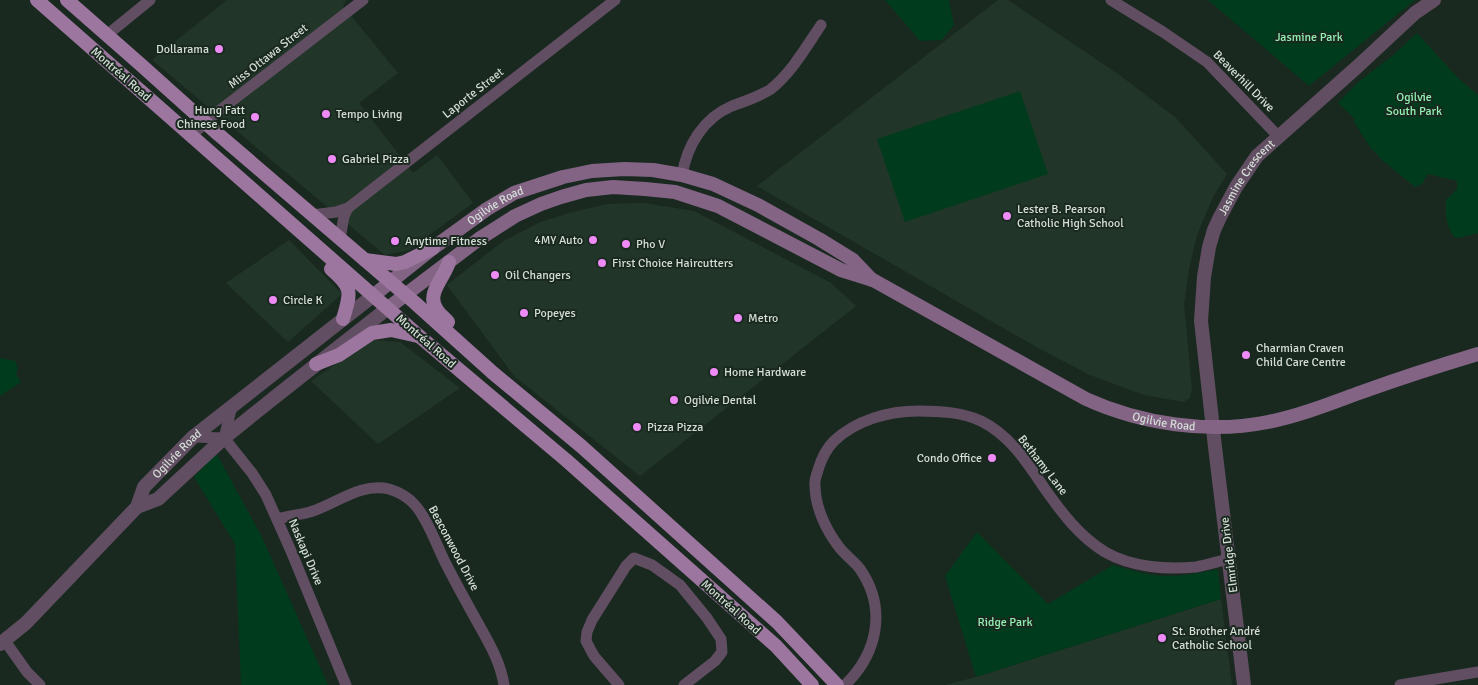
<svg xmlns="http://www.w3.org/2000/svg" width="1478" height="685" viewBox="0 0 1478 685" font-family="Signika,sans-serif">
<style>
.built{fill:#213628}
.green{fill:#003b1d}
.lines{fill:none;stroke-linecap:round;stroke-linejoin:round}
.minor{stroke:#614e62;stroke-width:11}
.tertiary{stroke:#614e62;stroke-width:14}
.secondary{stroke:#836485;stroke-width:14}
.primary{stroke:#9d76a0;stroke-width:14}
.poi-dot{fill:#ef8bf7;stroke:#1a291f;stroke-width:2}
.labels{text-anchor:middle;stroke-width:4;stroke-linejoin:round;paint-order:stroke}
.park-label{font-size:12px;fill:#94efb3;stroke:#1a291f}
.poi-label{font-size:12px;fill:#d4ddd6;stroke:#1a291f;text-anchor:start}
.street-label{font-size:12px;fill:#d4ddd6;stroke:#1a291f}
</style>
<rect width="100%" height="100%" fill="#1a291f"/>
<g class="built">
<polygon points="227,0 346,0 343,6 398,73 359,103 413,173 437,155 473,203 409,250 385,255 367,240 152,60"/>
<polygon points="998,0 1008,0 1118,74 1175,117 1227,174 1213,197 1197,235 1189,269 1184,304 1192,389 1190,398 1184,402 1144,395 1090,375 1038,348 757,186"/>
<polygon points="644,203 694,211 831,283 856,306 640,476 514,376 447,285 502,242 540,222 573,212 607,204"/>
<polygon points="289,240 342,294 288,342 226,283"/>
<polygon points="372,340 400,342 460,388 378,444 311,381"/>
<polygon points="1221,599 1232,685 945,685 976,677"/>
</g>
<g class="green">
<polygon points="885,0 949,0 954,25 942,40 920,41"/>
<polygon points="1208,0 1415,0 1309,86"/>
<path d="M1417 33 1458 78 1478 95V233L1459 238 1454 237C1446 225 1445 214 1446 200L1457 189V181L1428 174 1422 184 1415 187 1382 160 1370 147 1354 122V118L1338 103 1357 83 1392 56Z"/>
<polygon points="1020,91 1048,174 905,222 877,139"/>
<polygon points="0,358 15,361 18,368 16,374 21,382 0,396"/>
<polygon points="216,453 261,535 328,685 241,685 235,544 194,477"/>
<path d="M977 532 1048 604 1113 565C1131 570 1149 576 1167 576 1184 576 1201 573 1218 569L1221 599 976 677 945 576Z"/>
</g>
<g class="lines">
<g class="minor">
<polyline points="1111,0 1163,32 1207,62 1278,136"/>
<polyline points="107,35 150,0"/>
<polyline points="191,136 215,114 363,0"/>
<path d="M682 175C687 146 703 118 732 106 745 101 759 97 771 89 792 72 806 47 821 25"/>
<polyline points="312,215 336,212 348,208 615,0"/>
<polyline points="340,239 344,216 348,208"/>
<polyline points="193,437 224,438 252,473 266,495 291,551 346,685"/>
<polyline points="224,438 232,406"/>
<path d="M277 519C288 516 299 515 310 512 336 504 361 482 389 489 399 492 408 497 415 505 428 520 436 544 445 562 454 580 464 598 474 616 486 638 500 659 504 685"/>
<polyline points="5,641 27,672 40,685"/>
<polyline points="619,685 594,656 586,641 587,632 592,620 626,566 634,558 652,565 680,585 707,618 721,639 722,652 715,661 684,685"/>
<path d="M845 685C878 653 887 608 860 569 854 561 845 555 839 547 826 530 815 507 815 485 814 480 817 474 818 470 821 460 827 448 834 441 856 420 889 411 918 411 939 411 962 412 981 421 1010 435 1028 464 1045 489 1062 513 1079 536 1105 552 1131 567 1166 570 1196 567 1207 565 1219 561 1229 559"/>
<polyline points="1400,685 1478,672"/>
</g>
<g class="tertiary">
<path id="s1" d="M137 507 144 487 193 437 374 295"/>
<polyline points="0,644 26,623 137,507 158,499 224,438 275,397 388,308"/>
<path id="s2" d="M1244 685 1215 447 1201 321 1204 277 1209 247 1214 230 1220 217 1236 187 1257 156 1357 67 1415 13 1434 0"/>
</g>
<g class="secondary">
<path id="s3" d="M374 295 433 248 487 209 514 193 563 177 592 171 624 169 653 170 682 175 713 184 758 205 819 239 853 260 872 280"/>
<path id="s4" d="M388 308 479 239 515 216 541 204 561 197 586 190 613 187 645 189 675 192 718 206 841 270 873 280 1086 399C1141 424 1209 434 1268 422 1299 416 1329 404 1359 393 1398 379 1438 366 1478 354"/>
</g>
<g class="primary">
<polyline points="37,0 419,336 566,460 776,646 812,685"/>
<polyline points="67,0 140,64 218,134 414,302 493,373 581,446 777,622 837,685"/>
<polyline points="365,260 396,264 405,262 433,248"/>
<path d="M331 269C353 288 351 292 343 319"/>
<path d="M448 322C445 318 440 315 437 310 425 294 445 277 449 262"/>
<polyline points="316,364 339,355 372,333 391,330 418,336"/>
</g>
</g>
<g class="poi-dot">
<circle cx="219" cy="49" r="5"/>
<circle cx="326" cy="114" r="5"/>
<circle cx="255" cy="117" r="5"/>
<circle cx="332" cy="159" r="5"/>
<circle cx="1007" cy="216" r="5"/>
<circle cx="593" cy="240" r="5"/>
<circle cx="395" cy="241" r="5"/>
<circle cx="626" cy="244" r="5"/>
<circle cx="602" cy="263" r="5"/>
<circle cx="495" cy="275" r="5"/>
<circle cx="273" cy="300" r="5"/>
<circle cx="524" cy="313" r="5"/>
<circle cx="738" cy="318" r="5"/>
<circle cx="1246" cy="355" r="5"/>
<circle cx="714" cy="372" r="5"/>
<circle cx="674" cy="400" r="5"/>
<circle cx="637" cy="427" r="5"/>
<circle cx="992" cy="458" r="5"/>
<circle cx="1162" cy="638" r="5"/>
</g>
<g class="labels">
<g class="park-label">
<text x="1309" y="41">Jasmine Park</text>
<text x="1414" y="101">Ogilvie<tspan x="1414" dy="14">South Park</tspan></text>
<text x="1005" y="626">Ridge Park</text>
</g>
<g class="poi-label">
<text x="209" y="53" text-anchor="end">Dollarama</text>
<text x="245" y="114" text-anchor="end">Hung Fatt<tspan x="245" dy="14">Chinese Food</tspan></text>
<text x="336" y="118">Tempo Living</text>
<text x="342" y="163">Gabriel Pizza</text>
<text x="1017" y="213">Lester B. Pearson<tspan x="1017" dy="14">Catholic High School</tspan></text>
<text x="583" y="244" text-anchor="end">4MY Auto</text>
<text x="405" y="245">Anytime Fitness</text>
<text x="636" y="248">Pho V</text>
<text x="612" y="267">First Choice Haircutters</text>
<text x="505" y="279">Oil Changers</text>
<text x="283" y="304">Circle K</text>
<text x="534" y="317">Popeyes</text>
<text x="748" y="322">Metro</text>
<text x="1256" y="352">Charmian Craven<tspan x="1256" dy="14">Child Care Centre</tspan></text>
<text x="724" y="376">Home Hardware</text>
<text x="684" y="404">Ogilvie Dental</text>
<text x="647" y="431">Pizza Pizza</text>
<text x="982" y="462" text-anchor="end">Condo Office</text>
<text x="1172" y="635">St. Brother André<tspan x="1172" dy="14">Catholic School</tspan></text>
</g>
<g class="street-label">
<text transform="translate(268 56) rotate(-38)" y="4">Miss Ottawa Street</text>
<text transform="translate(121 74) rotate(41)" y="4">Montréal Road</text>
<text transform="translate(1244 81) rotate(45)" y="4">Beaverhill Drive</text>
<text transform="translate(473 93) rotate(-38)" y="4">Laporte Street</text>
<text dy="4" stroke="none"><textPath href="#s2" startOffset="521">Jasmine Crescent</textPath></text>
<text dy="4" stroke="none"><textPath href="#s3" startOffset="151">Ogilvie Road</textPath></text>
<text transform="translate(426 341) rotate(41)" y="4">Montréal Road</text>
<text dy="4" stroke="none"><textPath href="#s4" startOffset="865">Ogilvie Road</textPath></text>
<text dy="4" stroke="none"><textPath href="#s1" startOffset="68">Ogilvie Road</textPath></text>
<text transform="translate(1043 465) rotate(52)" y="4">Bethamy Lane</text>
<text transform="translate(454 548) rotate(62)" y="4">Beaconwood Drive</text>
<text transform="translate(306 552) rotate(67)" y="4">Naskapi Drive</text>
<text transform="translate(1229 555) rotate(-97)" y="4">Elmridge Drive</text>
<text transform="translate(731 607) rotate(42)" y="4">Montréal Road</text>
</g>
</g>
</svg>
